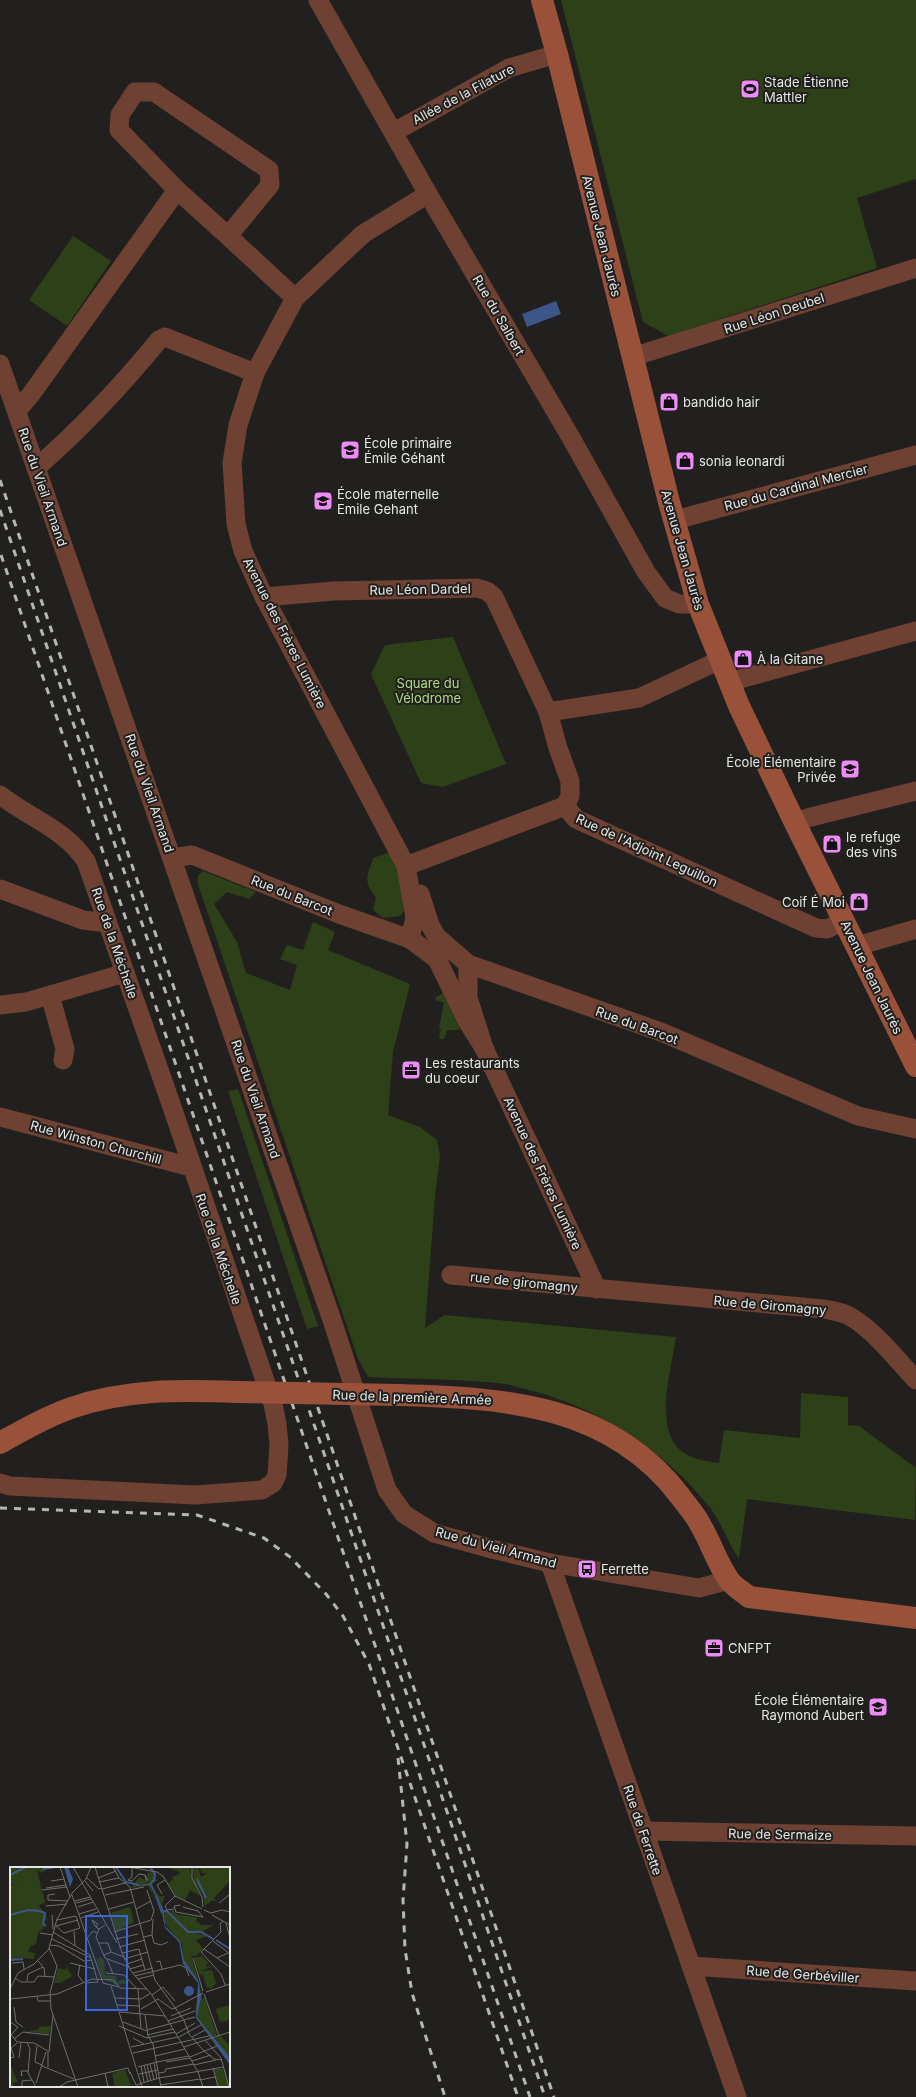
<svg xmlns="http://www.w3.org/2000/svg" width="916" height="2097" viewBox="0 0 916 2097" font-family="Inter,sans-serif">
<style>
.green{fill:#2d4017}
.water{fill:#3c5689}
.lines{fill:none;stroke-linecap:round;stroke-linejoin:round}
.street{stroke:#6e4132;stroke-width:19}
.secondary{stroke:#99513a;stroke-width:22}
.rail{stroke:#b6b6b4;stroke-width:3;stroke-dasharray:7 7;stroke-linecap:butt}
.secondary-bridge{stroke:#99513a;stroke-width:22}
.labels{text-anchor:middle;stroke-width:4;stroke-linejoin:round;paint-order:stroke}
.poi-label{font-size:13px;fill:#e6e6e4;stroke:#21201e;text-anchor:start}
.street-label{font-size:13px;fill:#e6e6e4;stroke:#21201e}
.park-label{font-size:13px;fill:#b0da86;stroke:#21201e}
.inset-river{fill:none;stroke:#3c5689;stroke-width:2}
.inset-road{fill:none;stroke:#706f6d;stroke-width:1}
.view{fill:#3b65da;fill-opacity:0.15;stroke:#3b65da;stroke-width:2}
.inset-edge{fill:none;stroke:#e6e6e4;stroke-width:2}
</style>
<rect width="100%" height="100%" fill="#21201e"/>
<g class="green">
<polygon points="561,0 916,0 916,179 857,198 877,268 668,336 643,322"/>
<polygon points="73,236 111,261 67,326 29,300"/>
<polygon points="453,637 506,764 443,787 421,783 371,674 385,645"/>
<path d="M388 853 394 855 407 907 400 916 383 918 373 910 376 898C363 880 367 877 373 858Z"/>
<path d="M203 871 256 892 249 899 227 892 214 904 237 942 246 973 290 990 297 965 280 959 287 945 303 950 313 922 335 932 328 950 410 984 393 1052 388 1115 420 1127 437 1140 440 1156 435 1197 425 1328 445 1315 676 1337C672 1366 655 1422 677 1447 688 1459 704 1461 719 1463L724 1430 800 1438 801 1393 848 1397V1425L859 1426 916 1468 915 1520 747 1499 739 1559C728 1543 722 1524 711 1509 666 1452 603 1410 533 1391 524 1389 515 1386 506 1384 461 1379 414 1379 368 1377L358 1359 199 887C197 880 196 875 203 871Z"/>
<polygon points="443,993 459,1027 459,1030 447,1030 444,1039 441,1039 439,1038 441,1029 439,1028 444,1003 435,1000 436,997"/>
<polygon points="238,1089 318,1326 307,1329 228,1091"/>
</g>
<polygon class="water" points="556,301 561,314 527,327 522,314"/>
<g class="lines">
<g class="street">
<polyline points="318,0 428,194 570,436 646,572 665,598 679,604 698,604"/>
<polyline points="394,132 509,68 557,54"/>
<polyline points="228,236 177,190 119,130 120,115 135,92 154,92 269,170 270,185 228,236 295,298"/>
<polyline points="632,357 916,268"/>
<polyline points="0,364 333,1323 387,1490 404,1514 434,1533 492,1549 550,1563 699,1588 729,1580"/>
<polyline points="17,411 32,393 177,190"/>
<path d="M36 468C81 429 122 385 159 340L165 337 255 373"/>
<polyline points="675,520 916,455"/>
<polyline points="264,597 334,591 477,588 487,591 494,597 548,712 558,748 570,781 570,796 565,806"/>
<polyline points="729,682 916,631"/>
<polyline points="548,712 639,698 720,660"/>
<path d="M0 795C29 818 65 829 86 861L171 1104 273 1404 277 1424 279 1445 277 1475 273 1483 262 1490 195 1495 10 1486 0 1483"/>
<polyline points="565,806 576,819 816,928 827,929 844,921"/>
<polyline points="796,825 807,818 916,791"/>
<polyline points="173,858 192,855 339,914 410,939 437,959 467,1021 484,1048"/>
<polyline points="406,866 565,806"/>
<polyline points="0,889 83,920 107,923"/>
<polyline points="420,894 430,925 437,937 468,964 661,1032 858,1116 916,1129"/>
<polyline points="410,939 415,917 406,866 264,597 243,551 236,524 232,463 238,425 255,373 295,298 363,234 428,194"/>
<polyline points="857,946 916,929"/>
<polyline points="468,964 468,998 484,1048 597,1289"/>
<polyline points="50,995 65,1049 63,1060"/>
<polyline points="0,1005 26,1002 125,973"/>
<polyline points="0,1117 191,1167"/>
<path d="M451 1275 824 1309C833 1311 843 1312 851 1317 876 1332 896 1359 916 1380"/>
<polyline points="550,1563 737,2097"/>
<polyline points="644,1831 916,1836"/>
<polyline points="691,1966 916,1981"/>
</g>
<g class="secondary">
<polyline points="542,0 557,54 669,502 698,604 739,706 796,825 916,1066"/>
<path d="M399 1395C505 1398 610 1404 680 1496 687 1506 696 1515 701 1526 711 1543 717 1563 729 1580 733 1586 743 1592 749 1597L916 1618"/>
<path d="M0 1443C23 1430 46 1417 71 1408 125 1389 180 1390 237 1392"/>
</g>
<g class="rail">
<polyline points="0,480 554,2097"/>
<polyline points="0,510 545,2097"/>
<polyline points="1,555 530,2097"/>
<polyline points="0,1508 197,1515 264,1538 290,1557 326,1594 343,1616 369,1664 518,2097"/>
<polyline points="398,1758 407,1844 403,1900 405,1949 412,1993 445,2097"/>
</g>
<polyline class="secondary-bridge" points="237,1392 399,1395"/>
</g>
<defs>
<symbol id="stadium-square" viewBox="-11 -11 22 22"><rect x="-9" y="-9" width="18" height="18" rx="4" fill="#ef8bf7" stroke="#21201e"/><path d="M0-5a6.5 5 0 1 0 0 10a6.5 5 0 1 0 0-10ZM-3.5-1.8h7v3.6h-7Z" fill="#111"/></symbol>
<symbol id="shop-square" viewBox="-11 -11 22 22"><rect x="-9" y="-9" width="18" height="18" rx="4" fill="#ef8bf7" stroke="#21201e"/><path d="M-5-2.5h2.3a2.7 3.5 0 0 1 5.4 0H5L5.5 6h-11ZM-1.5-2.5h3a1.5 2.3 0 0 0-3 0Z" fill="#111"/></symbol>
<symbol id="school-square" viewBox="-11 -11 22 22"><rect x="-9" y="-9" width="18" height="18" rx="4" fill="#ef8bf7" stroke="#21201e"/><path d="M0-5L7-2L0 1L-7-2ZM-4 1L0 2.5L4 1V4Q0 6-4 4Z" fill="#111"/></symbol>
<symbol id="office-square" viewBox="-11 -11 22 22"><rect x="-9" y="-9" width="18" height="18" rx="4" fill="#ef8bf7" stroke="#21201e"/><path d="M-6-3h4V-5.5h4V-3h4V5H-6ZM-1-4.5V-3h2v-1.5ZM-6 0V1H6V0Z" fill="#111"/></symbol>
<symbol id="bus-square" viewBox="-11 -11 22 22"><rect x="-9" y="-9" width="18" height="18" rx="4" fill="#ef8bf7" stroke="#21201e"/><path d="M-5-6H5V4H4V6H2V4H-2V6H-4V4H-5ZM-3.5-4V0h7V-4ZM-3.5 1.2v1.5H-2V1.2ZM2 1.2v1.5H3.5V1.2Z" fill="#111"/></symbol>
</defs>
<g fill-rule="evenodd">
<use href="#stadium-square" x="739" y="78" width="22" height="22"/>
<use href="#shop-square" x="658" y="391" width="22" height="22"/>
<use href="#school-square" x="339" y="439" width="22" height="22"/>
<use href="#shop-square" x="674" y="450" width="22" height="22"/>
<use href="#school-square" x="312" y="490" width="22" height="22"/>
<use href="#shop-square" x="732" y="648" width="22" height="22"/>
<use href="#school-square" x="839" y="758" width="22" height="22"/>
<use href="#shop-square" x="821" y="833" width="22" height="22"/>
<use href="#shop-square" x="848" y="891" width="22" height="22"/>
<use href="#office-square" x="400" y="1059" width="22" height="22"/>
<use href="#bus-square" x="576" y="1558" width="22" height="22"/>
<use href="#office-square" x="703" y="1637" width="22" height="22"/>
<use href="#school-square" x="867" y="1696" width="22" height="22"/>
</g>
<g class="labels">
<g class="poi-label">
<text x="764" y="87">Stade Étienne<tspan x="764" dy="15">Mattler</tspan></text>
<text x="683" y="407">bandido hair</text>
<text x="364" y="448">École primaire<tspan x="364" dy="15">Émile Géhant</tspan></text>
<text x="699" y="466">sonia leonardi</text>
<text x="337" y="499">École maternelle<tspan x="337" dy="15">Emile Gehant</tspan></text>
<text x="757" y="664">À la Gitane</text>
<text x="836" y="767" text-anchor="end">École Élémentaire<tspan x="836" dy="15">Privée</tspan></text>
<text x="846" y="842">le refuge<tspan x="846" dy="15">des vins</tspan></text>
<text x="845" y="907" text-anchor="end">Coif É Moi</text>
<text x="425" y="1068">Les restaurants<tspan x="425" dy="15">du coeur</tspan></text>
<text x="601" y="1574">Ferrette</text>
<text x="728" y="1653">CNFPT</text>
<text x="864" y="1705" text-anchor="end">École Élémentaire<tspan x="864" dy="15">Raymond Aubert</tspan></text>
</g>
<g class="street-label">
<text transform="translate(463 94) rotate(-28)" y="5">Allée de la Filature</text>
<text transform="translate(602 236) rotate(76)" y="5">Avenue Jean Jaurès</text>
<text transform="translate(774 313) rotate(-18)" y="5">Rue Léon Deubel</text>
<text transform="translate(499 315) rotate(60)" y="5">Rue du Salbert</text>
<text transform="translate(43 487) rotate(71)" y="5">Rue du Vieil Armand</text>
<text transform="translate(796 487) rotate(-15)" y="5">Rue du Cardinal Mercier</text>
<text transform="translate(683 550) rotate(74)" y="5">Avenue Jean Jaurès</text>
<text transform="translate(420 589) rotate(-1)" y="5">Rue Léon Dardel</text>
<text transform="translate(285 633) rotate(63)" y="5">Avenue des Frères Lumière</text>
<text transform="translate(150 793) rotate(71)" y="5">Rue du Vieil Armand</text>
<text transform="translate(647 850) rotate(25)" y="5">Rue de l'Adjoint Leguillon</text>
<text transform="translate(292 895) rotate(22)" y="5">Rue du Barcot</text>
<text transform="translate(115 943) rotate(71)" y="5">Rue de la Méchelle</text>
<text transform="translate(872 977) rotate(64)" y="5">Avenue Jean Jaurès</text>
<text transform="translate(637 1025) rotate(20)" y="5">Rue du Barcot</text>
<text transform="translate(256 1099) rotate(71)" y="5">Rue du Vieil Armand</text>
<text transform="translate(96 1142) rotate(15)" y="5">Rue Winston Churchill</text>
<text transform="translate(543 1173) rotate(65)" y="5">Avenue des Frères Lumière</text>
<text transform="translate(219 1249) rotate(71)" y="5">Rue de la Méchelle</text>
<text transform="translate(524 1282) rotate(6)" y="5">rue de giromagny</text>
<text transform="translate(770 1305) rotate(5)" y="5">Rue de Giromagny</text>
<text transform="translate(412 1397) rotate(2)" y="5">Rue de la première Armée</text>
<text transform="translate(496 1547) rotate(15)" y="5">Rue du Vieil Armand</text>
<text transform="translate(643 1830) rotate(71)" y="5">Rue de Ferrette</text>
<text transform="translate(780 1834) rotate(1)" y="5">Rue de Sermaize</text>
<text transform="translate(803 1974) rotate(4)" y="5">Rue de Gerbéviller</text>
</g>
<g class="park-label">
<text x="428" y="688">Square du<tspan x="428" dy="15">Vélodrome</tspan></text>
</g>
</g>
<g transform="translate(10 1867)">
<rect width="220" height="220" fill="#21201e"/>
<path d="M0 0H50L37 2 32 6 27 3 35 36 30 37 29 39 36 47 37 52 33 56 34 61 28 66 26 77 19 80 21 82H18L19 85 25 86 24 92 10 91 0 94V17L10 20 0 16ZM158 0H181L180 5 190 29 180 23 175 33 165 28 158 16 163 13 162 10 171 6ZM183 0H188L191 10 197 6H192L189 0H220V14L204 31 207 35 203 33 195 39 193 28 184 14ZM141 5 146 6V13L149 12 142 17 145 23 149 29H155L152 37 153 42 141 16H138L134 17 140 18 146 33 138 19 121 21 129 10 139 15 137 6ZM120 40 124 55 106 64 100 46ZM163 43 168 48 187 50 186 55H190L188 56 191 58H204L193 64 202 71 192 66H186L197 69 186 73 193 82 186 89H181L192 125H191L189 115 173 92 172 78 153 54 155 44 166 51 160 45ZM85 89 87 93 90 90 94 93 95 108 106 109 107 115 114 112 117 117H110L109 119 92 111ZM192 89 199 97H196L197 100 201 99 204 103 201 100 190 104 202 103 206 116 202 121H197L192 106 190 109 184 91ZM57 96 58 103 63 109 50 116H44L48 101 56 103ZM192 126V131L195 132 207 169H201L186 150 185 141 188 129ZM220 138V152L213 155 210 153V156L206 142ZM41 159 39 167 16 164 15 160H22H16V164L28 163 29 160ZM211 169 220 179V194L205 171ZM0 197 8 215 3 216V220H0ZM204 202H213L219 220H208ZM115 203 121 218 118 219 123 220H105L102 206Z" fill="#2d4017"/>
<path d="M54 0H58L63 12 60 20ZM141 16 154 44 155 59 170 74 174 93 189 115 191 131 187 150 218 188 220 198 186 151 188 116 173 97 169 75 155 61 151 40 140 18 126 19ZM174 124a5 5 0 1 1 10 0a5 5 0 1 1-10 0Z" fill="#3c5689"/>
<path class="inset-river" d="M106 0 116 15 129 18M140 0 145 7 144 13 140 17M33 2 46 0M0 8 16 0M187 12 196 31M146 29 152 46M153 44H157L178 65H191L203 72M0 48 18 43 29 44 35 46 33 57 36 59M206 73 220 82M0 93 13 92"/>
<path class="inset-road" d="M50 0 60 30M63 0 107 76M85 0 112 86 121 104 142 128 168 170 188 205 193 220M103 0 109 11 120 20 145 113 174 153 179 167 193 183 204 192 212 193M119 0 147 5 154 10M182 0V11L192 30 193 40M122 1V10L118 13 122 14 129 7 135 8 136 13H138L135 8M153 9 165 29 192 42M77 11 89 22 92 21M88 11 106 4M41 14 54 12M75 14 83 24M89 15 109 11M36 21 56 18M92 22 115 16M32 23 57 20M137 23 144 44 141 53M45 27 38 28V33L58 34M152 27 147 18 155 13M62 28 93 116 109 120M95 28 134 20M65 34 80 30M66 36 81 32M209 36 219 28M170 38 164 39 166 45 193 50 188 44 173 40M36 39 57 37M68 40 83 35M99 42 124 35M126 42 141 34M164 42 157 43 155 39 165 29M194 43 201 46 212 43 220 45M69 47 86 42M42 48 43 62M202 48 220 58M71 51 88 45M216 56 220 71M45 58 54 66 70 61 66 49 47 53M95 58 89 62 86 70 95 91 119 100M46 59 68 53M86 60 82 53 88 57 86 60 89 62M64 64 65 78M43 65 80 88 88 115 75 116M104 65 141 53M211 65 191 85 211 107 215 118M211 65 210 57 213 54M30 66 43 68M142 68 144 76 151 78 158 75M78 70 83 64 87 66M134 70 142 68 143 52M42 72 81 91M106 72 128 67M203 74 220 87M88 76H98L101 85M40 78 49 79 74 94 82 93M109 80 135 73M194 82 220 100M112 86 129 82 135 103M94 88 101 85 114 90M183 91 193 124M207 91 218 86M97 92 103 107M114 92 138 85M28 94 34 101 35 110M146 95 150 94 152 102M2 96 13 95 14 102M60 96 85 102M117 97 132 92M70 98 68 108 73 115M120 102 133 98M96 106 114 108 127 122M123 106 143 101M125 109 170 98 176 101 179 109M5 111 11 115H24L28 109 45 110M128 112 144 108M17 114 18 107 33 100M101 119 132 220M0 122 8 106 24 97 40 81M128 122 131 162M196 125 220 117M194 127 209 169M142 128 153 120 165 134M27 130 28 134H41M105 131 131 132 141 126M0 132 47 127 82 112 103 113 110 121 137 122M107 138 130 139M4 140 6 155 13 160M165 141 193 126M131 142 148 132 162 142 165 141M110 145 155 149M135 148 138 169 143 177 151 220M161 149 181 141M158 154 185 144M0 155 8 160 1 168M113 155 137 164M109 159 137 171 165 165M137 163 185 150M0 166 7 175 24 176 38 184V200M166 167 185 156M137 168 163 162M169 170 191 158M182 170 195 163M123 171 134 177M4 172 13 165 39 168M195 173 211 191 219 220M17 175 20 182 18 206 26 220M27 179 25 195 32 198M121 180 168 170M174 180 220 165M39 185 43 148M123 186 199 169M145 189 175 182M180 190 207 179M0 191 4 190 1 181 7 176M9 191 11 176M182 194 201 188M147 195 179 189M156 195 180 191M144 196 147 212M140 197 144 213M134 198 138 214M137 198 141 214M184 198 206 193M32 199 64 212M131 199 134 215M128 200 147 195M203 201 208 220M120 205 126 218 149 211 214 200M95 206 98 220M149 206 155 205 156 202 184 197M11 207 12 209 11 204H18M129 207 148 203M190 213 205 210M26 216 36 185M150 218 190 212M12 220V214L22 213M49 220 57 215 118 201 120 207M68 220 41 142 40 126 47 99 39 81 47 52 63 25 76 12 81 0"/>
<path class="view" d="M76 49H117V143H76Z"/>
<rect width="220" height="220" class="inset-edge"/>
</g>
</svg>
